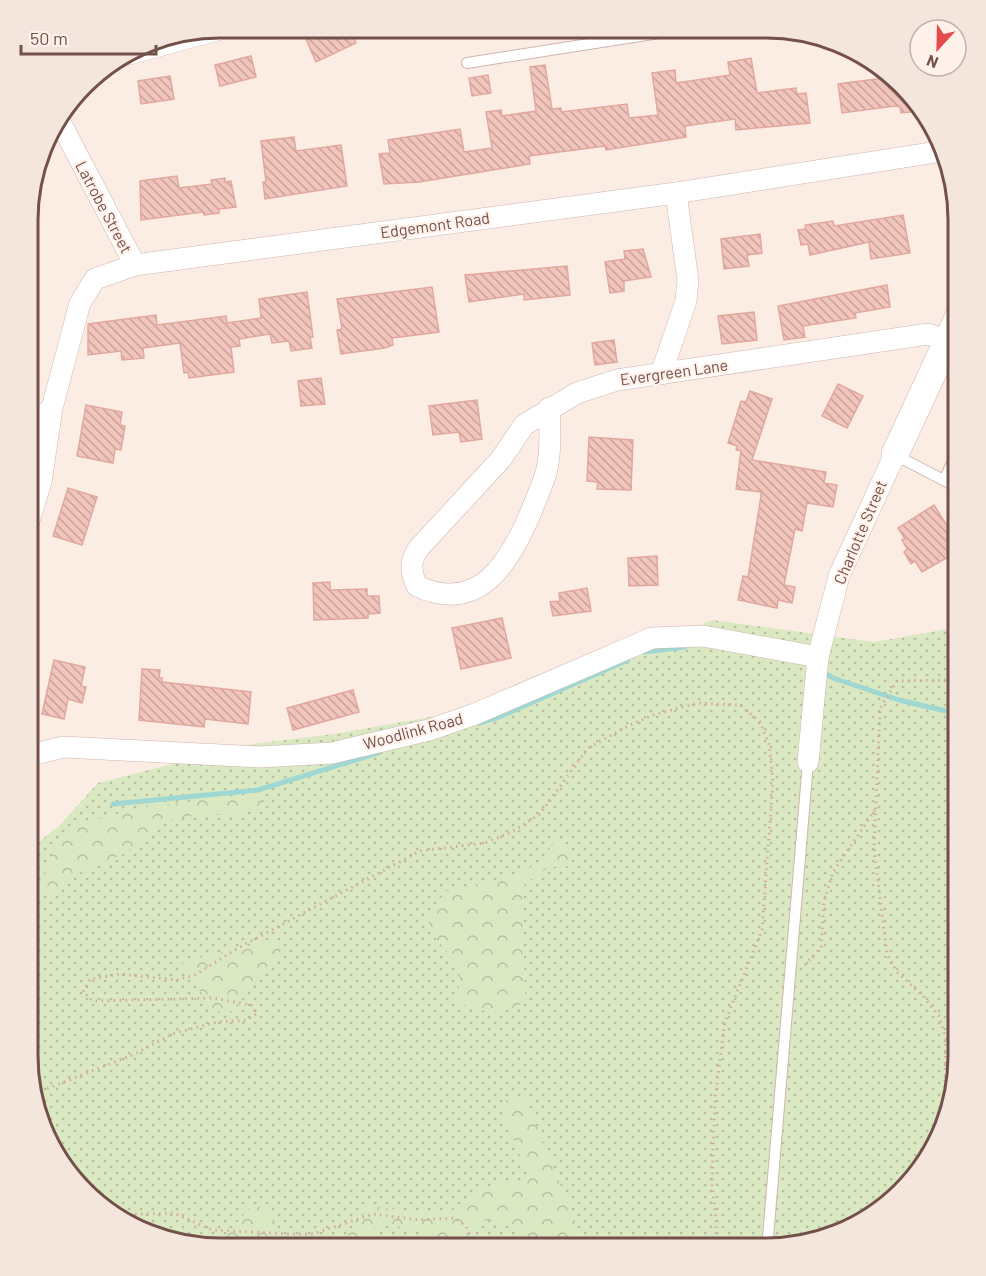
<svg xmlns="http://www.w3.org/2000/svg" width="986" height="1276" viewBox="0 0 986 1276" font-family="Barlow,sans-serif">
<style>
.green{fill:url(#green-dots)}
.forest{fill:url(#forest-crowns)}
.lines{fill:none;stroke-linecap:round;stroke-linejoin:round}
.stream{stroke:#9fd7d3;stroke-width:5}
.building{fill:url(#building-back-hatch);stroke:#e3a89d;stroke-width:1.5}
.service-casing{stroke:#cfb5ae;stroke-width:12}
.minor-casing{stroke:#cfb5ae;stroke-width:22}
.tertiary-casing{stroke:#cfb5ae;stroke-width:28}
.path{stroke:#d6a89f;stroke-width:3;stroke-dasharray:1.5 4.5;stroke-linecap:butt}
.service{stroke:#fff;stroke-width:10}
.minor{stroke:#fff;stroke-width:21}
.tertiary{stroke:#fff;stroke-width:27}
.labels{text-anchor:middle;stroke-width:4.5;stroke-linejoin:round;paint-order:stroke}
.street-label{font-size:16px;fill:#74504a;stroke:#fff2ea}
.rim{fill:none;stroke:#74504a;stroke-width:3}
</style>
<defs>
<pattern id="green-dots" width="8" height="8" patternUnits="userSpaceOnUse" patternTransform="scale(1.5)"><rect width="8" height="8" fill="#dbe9c3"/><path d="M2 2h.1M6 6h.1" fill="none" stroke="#b6bfa0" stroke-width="1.8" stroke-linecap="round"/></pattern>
<pattern id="forest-crowns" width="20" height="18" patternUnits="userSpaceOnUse" patternTransform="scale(1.5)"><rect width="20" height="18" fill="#dbe9c3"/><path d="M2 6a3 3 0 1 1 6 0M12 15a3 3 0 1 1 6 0" fill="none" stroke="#b6bfa0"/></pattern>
<pattern id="building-back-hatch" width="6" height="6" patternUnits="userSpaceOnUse" patternTransform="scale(1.5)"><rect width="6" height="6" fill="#f1c5bc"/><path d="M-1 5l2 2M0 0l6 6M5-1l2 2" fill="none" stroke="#c8a29b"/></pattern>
</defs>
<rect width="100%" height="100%" fill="#fcede4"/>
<polygon class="green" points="712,620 874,642 959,627 959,1069 926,1164 852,1229 767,1249 195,1247 112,1216 47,1142 27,1057 27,851 58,827 98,783 252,744 334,734 522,701"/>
<g class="forest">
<polygon points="262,793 266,796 262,807 237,814 199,815 169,820 123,854 73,876 59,893 42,894 37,889 60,841 81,823 145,807"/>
<path d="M557 836 571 855 573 866 549 867 525 883 522 896 525 994 522 1003C500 1017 482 1012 458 1003L460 967 437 940 426 917 446 891 521 874 544 858Z"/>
<polygon points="271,940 283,946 232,1011 221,1012 211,1008 182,962"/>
<polygon points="515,1094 526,1100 586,1248 548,1248 502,1223 487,1220 480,1222 458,1248 429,1248 424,1233 388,1224 374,1228 367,1245 352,1248 348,1235 370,1206 422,1213 451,1211 482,1189 497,1184 526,1183 528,1175 501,1110 502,1103"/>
<polygon points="257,1205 266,1210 290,1248 216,1247 251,1206"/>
</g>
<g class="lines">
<g class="stream">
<polyline points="644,652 685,647"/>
<polyline points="823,672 833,678 899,700 959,714"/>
<polyline points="479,723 499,717 628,660"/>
<polyline points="113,804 258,790 378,753"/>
</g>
</g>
<g class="building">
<polygon points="332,27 349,27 356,43 316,62 306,39"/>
<polygon points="251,56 256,77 220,86 215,65"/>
<polygon points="751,58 757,93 796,88 797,94 806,93 810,123 736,130 735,119 685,126 686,137 606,150 605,146 529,156 530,164 419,182 384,184 379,154 390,153 388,140 460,129 464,152 492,148 486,112 501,110 502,116 536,111 530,67 545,65 552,109 561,108 561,112 627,104 629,118 658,115 652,73 675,70 676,83 730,75 728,62"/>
<polygon points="488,75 491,93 472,96 469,78"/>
<polygon points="170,76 174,99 141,104 138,81"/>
<polygon points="892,77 920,111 901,113 900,107 895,106 842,113 838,84"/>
<polygon points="294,137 296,151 341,145 347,186 265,199 263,182 266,182 261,141"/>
<polygon points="177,176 179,188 212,184 211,180 225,178 225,182 231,181 236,207 219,209 219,213 204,215 203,212 141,220 140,181"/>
<polygon points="903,215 910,253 871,259 869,242 810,255 808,244 801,245 798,230 806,229 805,225 833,221 834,226"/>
<polygon points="760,234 762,253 747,255 749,266 724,269 721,239"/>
<polygon points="643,249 651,277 624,281 624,291 610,293 605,262 625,259 624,251"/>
<polygon points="567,266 570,295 524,300 524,294 469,302 465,275"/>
<polygon points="887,285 890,307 855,313 856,318 803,326 805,337 784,340 778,306"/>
<polygon points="432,287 439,332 392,338 393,345 385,348 341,354 337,330 342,329 337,299"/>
<polygon points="307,292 313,337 310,338 312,348 291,351 289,341 272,343 270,334 239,339 240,346 231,347 234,372 189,378 188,372 184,373 180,343 143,348 144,358 122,360 121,351 88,355 88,324 156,315 157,325 226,316 227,323 261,318 259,299"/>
<polygon points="754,312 757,340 722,344 718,316"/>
<polygon points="614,340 617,362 595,365 592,343"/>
<polygon points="321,378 325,404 301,406 298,381"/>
<polygon points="838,384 863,396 847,428 822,416"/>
<polygon points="750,391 772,399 752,460 826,472 824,483 837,485 833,507 807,503 802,531 795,529 784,585 795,587 792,603 778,600 777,608 738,600 743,576 748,577 761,496 761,492 736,489 741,451 736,450 737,446 728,443 741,401 746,402"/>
<polygon points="477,400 482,439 461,442 459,432 433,435 429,406"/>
<polygon points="86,405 122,412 120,425 125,426 121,450 115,449 113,463 77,456"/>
<polygon points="589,437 633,440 631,490 597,489 598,482 587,481"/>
<polygon points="68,488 97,497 82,545 53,536"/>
<polygon points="934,505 951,532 959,528 959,575 948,557 922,572 915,561 911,564 904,552 907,549 902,540 905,539 898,528"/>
<polygon points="657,556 658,585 629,586 628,558"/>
<polygon points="330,582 330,590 367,589 367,596 379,596 380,613 368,614 368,618 314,620 313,583"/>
<polygon points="587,588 591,611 553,616 550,602 560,601 559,593"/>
<polygon points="502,618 511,658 461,669 452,628"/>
<polygon points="54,660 85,667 81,686 86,687 82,703 68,699 64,719 42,714"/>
<polygon points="142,669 160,670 159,678 162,678 162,682 251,692 248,724 205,719 204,727 139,720"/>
<polygon points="353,690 359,712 293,730 287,708"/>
</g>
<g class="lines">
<defs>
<g id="service">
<polyline points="467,63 691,28"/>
<polyline points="895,455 959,488"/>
<polyline points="944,480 959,448"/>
<polyline points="767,1249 808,762"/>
</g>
<g id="minor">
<polyline points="129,54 228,27"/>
<polyline points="58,118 135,265"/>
<polyline points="661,374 686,301 688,281 676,193"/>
<path d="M549 408C550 429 551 449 547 469 544 483 536 498 531 512 510 562 479 615 417 586 410 571 410 562 418 549L501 459 524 425 577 393 617 380 928 334 947 340"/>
<polyline points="28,427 52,408 80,303 95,279 135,265 676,193 943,151"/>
<polyline points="28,524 41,482 52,408"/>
<polyline points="28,756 63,747 259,757 332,753 429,730 475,714 652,638 703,636 818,657"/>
<polyline points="808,762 818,657 839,576 895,454"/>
</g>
<polyline id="tertiary" points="895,454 959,316"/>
</defs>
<use href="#service" class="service-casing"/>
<use href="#minor" class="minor-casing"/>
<use href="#tertiary" class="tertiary-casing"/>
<g class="path">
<polyline points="805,965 821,947 824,901 833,872 875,810"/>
<polyline points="36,1093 135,1054 172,1034 217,1022 246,1020 257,1014 251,1005 213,998 93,1001 83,992 90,979 121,974 176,980 195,975 238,948 420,851 484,843 512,832 540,814 588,748 630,725 653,715 698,703 740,705 760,722 769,744 773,781 762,930 725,1022 715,1098 712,1185 716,1218 716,1249"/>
<polyline points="938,1129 945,1082 946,1039 939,1016 924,997 897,972 887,954 874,849 880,708 897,681 959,680"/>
<polyline points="111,1215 174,1213 212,1230 291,1234 313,1234 373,1214 419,1220 455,1218 466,1226 470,1237 464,1248"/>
</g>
<use href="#service" class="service"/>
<use href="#minor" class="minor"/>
<use href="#tertiary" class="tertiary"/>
</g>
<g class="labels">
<g class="street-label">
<text transform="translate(104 207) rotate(62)" y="6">Latrobe Street</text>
<text transform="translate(435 225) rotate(-8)" y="6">Edgemont Road</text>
<text transform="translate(674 372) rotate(-8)" y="6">Evergreen Lane</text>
<text transform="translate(860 532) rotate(-67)" y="6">Charlotte Street</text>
<text transform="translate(413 731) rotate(-15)" y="6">Woodlink Road</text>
</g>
</g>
<path d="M0 0H986V1276H0ZM220 38H766A182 182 0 0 1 948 220V1056A182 182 0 0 1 766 1238H220A182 182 0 0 1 38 1056V220A182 182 0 0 1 220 38Z" fill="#f4e5dd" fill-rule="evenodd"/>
<path class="rim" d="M220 38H766A182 182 0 0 1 948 220V1056A182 182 0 0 1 766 1238H220A182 182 0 0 1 38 1056V220A182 182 0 0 1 220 38Z"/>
<g transform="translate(938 48) rotate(202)"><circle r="28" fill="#fff2ea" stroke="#c7b1aa" stroke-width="1.5"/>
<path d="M0-4.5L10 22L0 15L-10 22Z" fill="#e44b4b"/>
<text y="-9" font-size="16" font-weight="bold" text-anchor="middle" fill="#74504a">N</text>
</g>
<path d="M21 45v9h135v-9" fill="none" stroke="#74504a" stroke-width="3"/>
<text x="30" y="45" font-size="18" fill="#74504a" stroke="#fff2ea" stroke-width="4.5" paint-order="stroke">50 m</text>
</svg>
